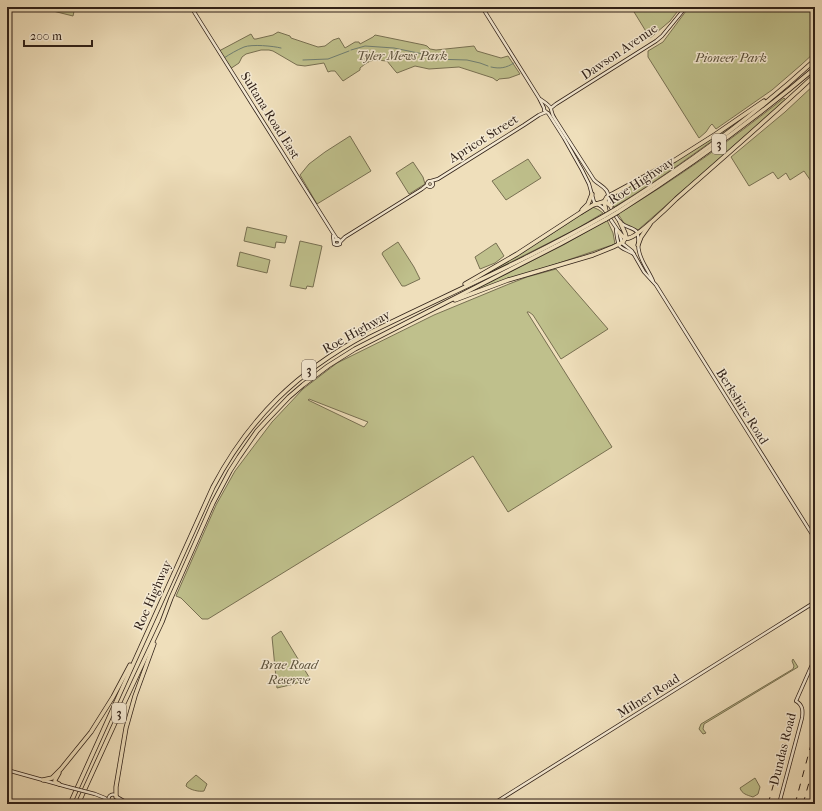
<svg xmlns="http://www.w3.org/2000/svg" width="822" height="811" viewBox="0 0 822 811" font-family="'IM FELL French Canon',serif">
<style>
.green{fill:#bfc08c;stroke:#787052;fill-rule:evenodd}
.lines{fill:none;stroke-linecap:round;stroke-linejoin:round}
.stream{stroke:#707f72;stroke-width:1}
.secondary-casing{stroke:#302118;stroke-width:4}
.highway-casing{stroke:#302118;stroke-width:5}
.secondary{stroke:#f5ead3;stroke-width:2.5}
.highway{stroke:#efdfbb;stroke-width:3.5}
.rail{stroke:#302118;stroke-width:1;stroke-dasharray:7 7;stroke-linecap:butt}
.secondary-bridge-casing{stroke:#302118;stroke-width:4;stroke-linecap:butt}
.highway-bridge-casing{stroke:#302118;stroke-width:5;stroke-linecap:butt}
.secondary-bridge{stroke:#f5ead3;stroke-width:2.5}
.highway-bridge{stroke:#efdfbb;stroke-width:3.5}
.labels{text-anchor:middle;stroke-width:3;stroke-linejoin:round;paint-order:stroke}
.shield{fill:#f5ead3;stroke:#6b5d50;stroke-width:1}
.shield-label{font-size:12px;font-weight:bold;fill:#302118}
.street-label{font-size:13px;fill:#302118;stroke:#f5ead3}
.park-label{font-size:13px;font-style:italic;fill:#5b513b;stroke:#f5ead3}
</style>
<rect width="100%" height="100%" fill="#efdfbb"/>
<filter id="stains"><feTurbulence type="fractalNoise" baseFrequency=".005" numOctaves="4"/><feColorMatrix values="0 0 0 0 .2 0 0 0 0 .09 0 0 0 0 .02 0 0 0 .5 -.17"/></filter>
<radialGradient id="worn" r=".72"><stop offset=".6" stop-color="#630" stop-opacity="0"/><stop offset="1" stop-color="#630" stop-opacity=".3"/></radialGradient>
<g class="green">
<polygon points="37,7 75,7 73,16"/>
<polygon points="631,7 681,7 670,21 650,38"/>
<polygon points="689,7 815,7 815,52 801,65 772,90 716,129 712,124 710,126 706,132 699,138 648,57 648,51 663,42"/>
<path d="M278 32 290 36 291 38 318 47 325 46 333 40 339 38 345 48 355 42H359L360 44 373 37 375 35 424 45 427 46 430 49 436 50 474 46 477 51 501 58 508 56 520 74 509 78 499 79 497 81 493 78 459 67 429 69 415 66 397 73 396 72 387 61C383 61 380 60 376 60 370 60 365 64 360 68V70L343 81 335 71H331L328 72 324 63 305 66 297 65 273 51 269 50H261L246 54 242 57 239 63 230 69 219 51 251 34 254 39H256L273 35Z"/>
<polygon points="815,84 815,187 804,171 790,180 786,173 778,179 773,172 749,186 731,157 785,112"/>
<path d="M784 98 786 100 638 230 624 223 618 214C676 179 731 140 784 98Z"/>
<path d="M741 120C699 150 658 181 614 207 612 203 610 200 614 196L703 144Z"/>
<polygon points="350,136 371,171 317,204 300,175 309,164 325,152"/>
<polygon points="528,159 541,178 506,200 492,181"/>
<polygon points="413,162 423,177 425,184 409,194 396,173"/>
<polygon points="593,207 599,210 603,213 578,228 460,288 542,240"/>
<polygon points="607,220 613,233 615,244 456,298 508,273 565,244"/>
<polygon points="247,227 287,236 285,243 276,242 275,248 244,241"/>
<polygon points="300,241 322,246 313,287 307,286 306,289 290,286"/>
<polygon points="398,242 414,267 420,279 405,286 402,286 382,254 383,252"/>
<polygon points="496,243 504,256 495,263 480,269 475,257"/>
<polygon points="240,252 270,260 267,273 237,266"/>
<path d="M556 269 608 329 561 359 533 315 529 312H527L612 447 508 512 473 456 208 619H202L181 598 176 596 216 505 235 471 272 422 303 389 337 363 434 315 509 284 527 277ZM309 399 368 422 364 427 308 400Z"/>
<path d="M281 631 309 677C299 684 289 685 277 688L272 637Z"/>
<polygon points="793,659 798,667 704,724 703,729 706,733 703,734 699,729 701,724 793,669 794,666 792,661"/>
<path d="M196 775 207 784 204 791C199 792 190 790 186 786L187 783Z"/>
<path d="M755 778 760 787 758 794 753 797C747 795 742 794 740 788Z"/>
</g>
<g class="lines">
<g class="stream">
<polyline points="351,50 365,46 394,48 423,54 428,58 433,59 467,60 480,63 488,66"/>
<path d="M224 58C230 54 237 50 244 47 252 44 273 46 281 48"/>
<polyline points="303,60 328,59 349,51"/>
<path d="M491 67C500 69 506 68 514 63"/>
</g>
<defs>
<g id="secondary">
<polyline points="191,7 333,233 337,239"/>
<polyline points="482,7 539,98 544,108 544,110 546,112 548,113 550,116 564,138 582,170 589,184 594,202 602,207 606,211"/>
<path d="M540 99C544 102 550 105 551 109 552 113 552 115 555 119L594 180C598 184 603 186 606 190 609 193 608 198 609 202 610 207 617 219 621 223 626 228 633 227 637 232 640 238 637 245 639 251 641 262 649 271 653 281"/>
<polyline points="551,108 556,104 656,41 662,36 686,7"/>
<polyline points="431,181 438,179 524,125 539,115 546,112"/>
<circle cx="430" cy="184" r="3"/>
<polyline points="609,217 619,232 622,243 632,251 644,272 656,285 815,539"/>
<path d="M616 230C619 250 617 245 634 254"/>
<polyline points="333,236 334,244 337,245 340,244 340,241 338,239 335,240"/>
<polyline points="340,242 345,237 422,189 427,185"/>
<polyline points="7,770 68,787"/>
<polyline points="95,794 105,798 108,801"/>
<circle cx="113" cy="799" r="4.5"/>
<polyline points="117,797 124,801 133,804"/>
<polyline points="115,803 119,802 126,803"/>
<polyline points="493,804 815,602"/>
<path d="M779 804 802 718C803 711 803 705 796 701L815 658"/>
</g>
<g id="highway">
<path d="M616 209C687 165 754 116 815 60"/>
<polyline points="582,210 588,204 592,194"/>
<polyline points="606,211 604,202 607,197 675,160 716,134 764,101"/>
<path d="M618 212C687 168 753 121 815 68"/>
<path d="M619 232C622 236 624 239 629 238 638 236 668 207 676 199 723 158 770 117 815 75"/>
<polyline points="638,245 641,237 650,224"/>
<polyline points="465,284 517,254 580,213 593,205 603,202 607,203 611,206"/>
<polyline points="455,300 508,280 593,255 613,247 623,242 626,237 625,233 620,222"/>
<polyline points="59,773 55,780 55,782 59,784"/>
<polyline points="43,780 52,778 61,769 91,732 113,697 130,665"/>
<polyline points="116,797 116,787 126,728 135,696 154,644"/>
<path d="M70 804 213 487C250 417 297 372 367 334 446 295 527 260 604 216"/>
<polyline points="78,804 125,701 162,622 171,598 213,503 230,471 239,457 257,431 269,418 289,397 303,385 328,366 355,349 560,244 606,219"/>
</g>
</defs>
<use href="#secondary" class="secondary-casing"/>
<use href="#highway" class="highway-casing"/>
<use href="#secondary" class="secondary"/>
<use href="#highway" class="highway"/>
<g class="rail">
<polyline points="768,804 790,726"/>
<polyline points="795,804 815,730"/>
<polyline points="803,804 815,761"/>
</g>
<defs>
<polyline id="secondary-bridge" points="68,787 95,794"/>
<g id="highway-bridge">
<polyline points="604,216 616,209"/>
<polyline points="606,219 618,212"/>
</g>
</defs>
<use href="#secondary-bridge" class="secondary-bridge-casing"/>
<use href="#highway-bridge" class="highway-bridge-casing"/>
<use href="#secondary-bridge" class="secondary-bridge"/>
<use href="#highway-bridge" class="highway-bridge"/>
</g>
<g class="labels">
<g class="shield">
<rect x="712" y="134" width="14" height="20" rx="3"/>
<rect x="302" y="360" width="14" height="20" rx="3"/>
<rect x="112" y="703" width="14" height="20" rx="3"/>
</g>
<g class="shield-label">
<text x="719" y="148">3</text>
<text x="309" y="374">3</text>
<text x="119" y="717">3</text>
</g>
<g class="street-label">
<text transform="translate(619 51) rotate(-34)" y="5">Dawson Avenue</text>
<text transform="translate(271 115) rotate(58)" y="5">Sultana Road East</text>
<text transform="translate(483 138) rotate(-32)" y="5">Apricot Street</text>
<text transform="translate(641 180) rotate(-33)" y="5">Roe Highway</text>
<text transform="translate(356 331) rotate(-29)" y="5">Roe Highway</text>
<text transform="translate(743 406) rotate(58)" y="5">Berkshire Road</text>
<text transform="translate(152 595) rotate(-66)" y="5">Roe Highway</text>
<text transform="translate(648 695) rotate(-32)" y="5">Milner Road</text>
<text transform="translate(782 749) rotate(-76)" y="5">Dundas Road</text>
</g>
<g class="park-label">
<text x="402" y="60">Tyler Mews Park</text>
<text x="731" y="62">Pioneer Park</text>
<text x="289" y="669">Brae Road<tspan x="289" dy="15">Reserve</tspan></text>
</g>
</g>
<rect width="822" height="811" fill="none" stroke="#efdfbb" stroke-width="24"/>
<rect x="8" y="8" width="806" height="795" fill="none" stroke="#302118" stroke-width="2"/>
<rect x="12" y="12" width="798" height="787" fill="none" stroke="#302118"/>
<path d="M24 40v6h68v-6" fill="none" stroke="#302118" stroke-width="2"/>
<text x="30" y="40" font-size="12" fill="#302118" stroke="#f5ead3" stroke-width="3" paint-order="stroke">200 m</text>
<rect width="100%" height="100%" filter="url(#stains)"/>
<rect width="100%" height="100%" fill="url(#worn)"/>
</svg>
